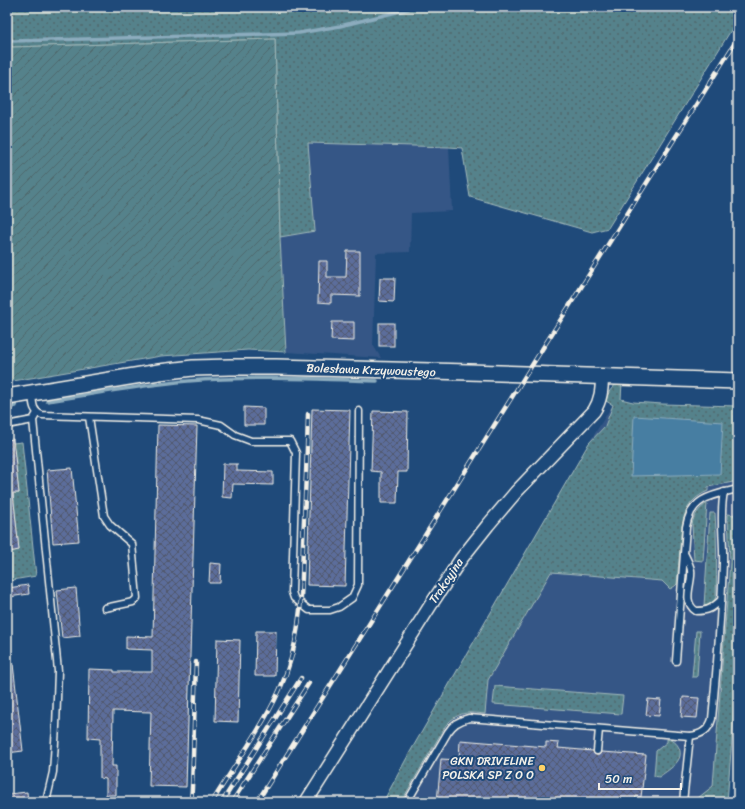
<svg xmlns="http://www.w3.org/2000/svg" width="745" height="809" viewBox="0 0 745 809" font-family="Sriracha,sans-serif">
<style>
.built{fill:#355786}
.grass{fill:url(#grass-dots);stroke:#a4baba}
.garden{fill:url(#garden-furrows);stroke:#a4baba}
.water{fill:#467ea2;stroke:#8cacbe}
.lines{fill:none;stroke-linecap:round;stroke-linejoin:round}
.stream{stroke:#8cacbe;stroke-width:3.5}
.building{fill:url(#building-cross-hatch);stroke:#f4f1e8}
.service-casing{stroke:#f4f1e8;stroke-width:9}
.minor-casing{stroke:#f4f1e8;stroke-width:15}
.tertiary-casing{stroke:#f4f1e8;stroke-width:18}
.service{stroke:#1f4a7a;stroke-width:6}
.minor{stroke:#1f4a7a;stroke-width:12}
.tertiary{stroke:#1f4a7a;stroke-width:15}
.rail-casing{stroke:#f4f1e8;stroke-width:4.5}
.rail{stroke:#1f4a7a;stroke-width:3;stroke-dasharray:9;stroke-linecap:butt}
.poi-dot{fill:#ffd166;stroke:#1f4a7a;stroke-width:1.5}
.labels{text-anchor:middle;stroke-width:4;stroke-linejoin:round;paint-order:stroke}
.street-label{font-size:12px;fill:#f4f1e8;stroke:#1f4a7a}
.poi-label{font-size:12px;fill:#f4f1e8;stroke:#1f4a7a;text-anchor:end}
</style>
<defs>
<pattern id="grass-dots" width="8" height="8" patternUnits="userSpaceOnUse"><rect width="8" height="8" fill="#55828b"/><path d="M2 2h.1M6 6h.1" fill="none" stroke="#50686c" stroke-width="1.8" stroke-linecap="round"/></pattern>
<pattern id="garden-furrows" width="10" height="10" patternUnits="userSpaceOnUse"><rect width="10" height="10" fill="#55828b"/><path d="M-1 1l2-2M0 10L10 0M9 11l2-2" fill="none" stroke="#50686c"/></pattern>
<pattern id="building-cross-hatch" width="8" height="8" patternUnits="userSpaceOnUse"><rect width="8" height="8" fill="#5b6d9b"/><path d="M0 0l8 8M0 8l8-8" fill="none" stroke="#51596c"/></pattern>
</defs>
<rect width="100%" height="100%" fill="#1f4a7a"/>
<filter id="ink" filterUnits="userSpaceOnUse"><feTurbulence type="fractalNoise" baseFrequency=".025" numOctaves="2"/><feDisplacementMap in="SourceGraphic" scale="8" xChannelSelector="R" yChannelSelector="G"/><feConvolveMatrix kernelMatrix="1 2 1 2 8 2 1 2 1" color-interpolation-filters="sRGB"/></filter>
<g filter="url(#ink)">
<g class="built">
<polygon points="308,143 449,147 452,211 411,213 410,252 376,253 373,345 381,358 286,352 280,237 315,231"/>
<polygon points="613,404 738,407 738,663 727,802 383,802 439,700 589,443"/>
</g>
<g class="grass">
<polygon points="7,7 738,7 738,19 608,228 592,232 470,197 462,148 449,147 308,143 315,231 280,237 275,39 12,47 9,43 7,43"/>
<path d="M618 383H622L621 399 633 402 662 404 738 406V481L708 487V491C682 502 682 523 680 546 679 559 678 572 677 584L675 586 670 589 662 581 551 572 488 680 485 714C468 712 459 711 446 725L401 802H383L410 752 589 443 605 426 613 405 606 401C608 392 611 388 618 383Z"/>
<polygon points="22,442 36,576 7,581 7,557 9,552 19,550 13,493 19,493 13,443"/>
<path d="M707 503 703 561 694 560 692 524C694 515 699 509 707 503Z"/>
<polygon points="738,506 738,663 727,802 693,802 713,786 730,561 728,518 728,514 734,515"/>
<path d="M710 513H715C717 541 717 569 716 596 715 602 709 606 704 606Z"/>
<polygon points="696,631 700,631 697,677 692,677"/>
<polygon points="495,686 623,696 621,714 493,704"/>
<path d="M667 739C673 740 677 743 679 748 685 761 668 770 659 777L654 776 656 751 667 742Z"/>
</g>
<polygon class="garden" points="275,39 280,237 286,352 248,350 161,356 7,382 7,43 9,43 12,47"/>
<polygon class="water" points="634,416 723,422 720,474 631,476"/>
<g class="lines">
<g class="stream">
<polyline points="7,38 14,41 299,33 340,26 417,7"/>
<path d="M47 401C94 394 141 385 188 381 251 376 314 379 377 381"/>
<polyline points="7,408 16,406"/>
</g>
</g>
<g class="building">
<polygon points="347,251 360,251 360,296 331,295 331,303 318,302 319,261 327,261 327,277 346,277"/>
<polygon points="380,278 395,278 394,302 379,301"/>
<polygon points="332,322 354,322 354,341 331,340"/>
<rect x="379" y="323" width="15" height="23"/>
<polygon points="244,407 264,408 264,425 244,425"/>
<polygon points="312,409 350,410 345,586 307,585"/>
<polygon points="373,411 408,412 407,472 398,472 397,503 381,503 381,472 371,471"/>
<polygon points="158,425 197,426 186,787 149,786 151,712 113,711 112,766 116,766 116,795 106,795 106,779 100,778 100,739 88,738 89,669 114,670 114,672 152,672 152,650 126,649 126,636 153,637"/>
<polygon points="13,439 19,493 13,493 19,550 9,552 7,530 7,440"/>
<polygon points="223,464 237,464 237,471 273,472 273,485 233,484 232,498 222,497"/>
<polygon points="72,468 79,541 53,543 47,470"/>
<polygon points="210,563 221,564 220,583 209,583"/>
<polygon points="28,585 29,594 9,597 8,588"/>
<polygon points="76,588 80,636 62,638 57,590"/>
<polygon points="256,631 276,631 275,676 255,676"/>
<polygon points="217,639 240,640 238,722 215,721"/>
<polygon points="7,664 13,664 23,751 7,753"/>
<polygon points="683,697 699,698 697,718 681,717"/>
<polygon points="648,699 661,700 659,716 646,715"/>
<polygon points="460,740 546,747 546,742 559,743 558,748 593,751 594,754 596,755 599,755 601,752 646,755 641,797 636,796 635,802 437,802 441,759 459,760"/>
<polygon points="27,792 28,802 10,802 9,794"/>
</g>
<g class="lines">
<defs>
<g id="service">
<path d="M32 393C33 403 32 411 42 415L198 420 221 425 235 435 251 441H290L296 453 292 592 294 598 309 610H330L339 607 352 598 358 585 359 411"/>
<polyline points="37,413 33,420 58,671 56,727 53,772 46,802"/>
<polyline points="89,417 104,516 110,525 132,544 137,598 133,602 105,608"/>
<polyline points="7,425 33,420"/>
<path d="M685 555C687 559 690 565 691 570 693 583 681 601 696 611 709 611 712 608 721 600"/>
<path d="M676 661 686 527C691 497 713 495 738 489"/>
<polyline points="597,751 599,729"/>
<path d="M407 802 448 732C453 724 460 720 469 718L690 736C701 735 709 730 712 719 717 667 721 615 723 563 724 539 719 516 724 492"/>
<polyline points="683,802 690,736"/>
<polyline points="737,802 738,790"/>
</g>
<path id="minor" d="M306 802 432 603 461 559 488 525 516 492 594 411C601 400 602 389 602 376"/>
<polyline id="tertiary" points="7,397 159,372 193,368 230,367 276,367 469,372 738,381"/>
</defs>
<use href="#service" class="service-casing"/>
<use href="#minor" class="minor-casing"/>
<use href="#tertiary" class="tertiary-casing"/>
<use href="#service" class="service"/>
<use href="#minor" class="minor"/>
<use href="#tertiary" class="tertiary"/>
<defs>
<g id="rail">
<polyline points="191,802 192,788 196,662"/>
<path d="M212 802C224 783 236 764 248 746 263 722 278 698 287 671 302 629 302 585 303 542 305 499 307 457 308 414"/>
<polyline points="222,802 301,678"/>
<polyline points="232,802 309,683"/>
<polyline points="257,802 738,38"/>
</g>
</defs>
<use href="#rail" class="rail-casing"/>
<use href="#rail" class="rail"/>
</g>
</g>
<circle class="poi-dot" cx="542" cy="768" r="4"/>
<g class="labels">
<g class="street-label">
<text transform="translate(371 370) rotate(2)" y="4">Bolesława Krzywoustego</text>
<text transform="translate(446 581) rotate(-56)" y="4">Trakcyjna</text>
</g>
<g class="poi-label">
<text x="534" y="765">GKN DRIVELINE<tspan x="534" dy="14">POLSKA SP Z O O</tspan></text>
</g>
</g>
<rect width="745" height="809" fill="none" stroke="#1f4a7a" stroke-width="24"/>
<rect x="12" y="12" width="721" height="785" fill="none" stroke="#f4f1e8" stroke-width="1.5" filter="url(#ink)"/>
<path d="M599 783v6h82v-6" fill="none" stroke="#f4f1e8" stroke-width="2"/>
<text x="605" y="783" font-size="12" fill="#f4f1e8" stroke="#1f4a7a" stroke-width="3" paint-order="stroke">50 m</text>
</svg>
